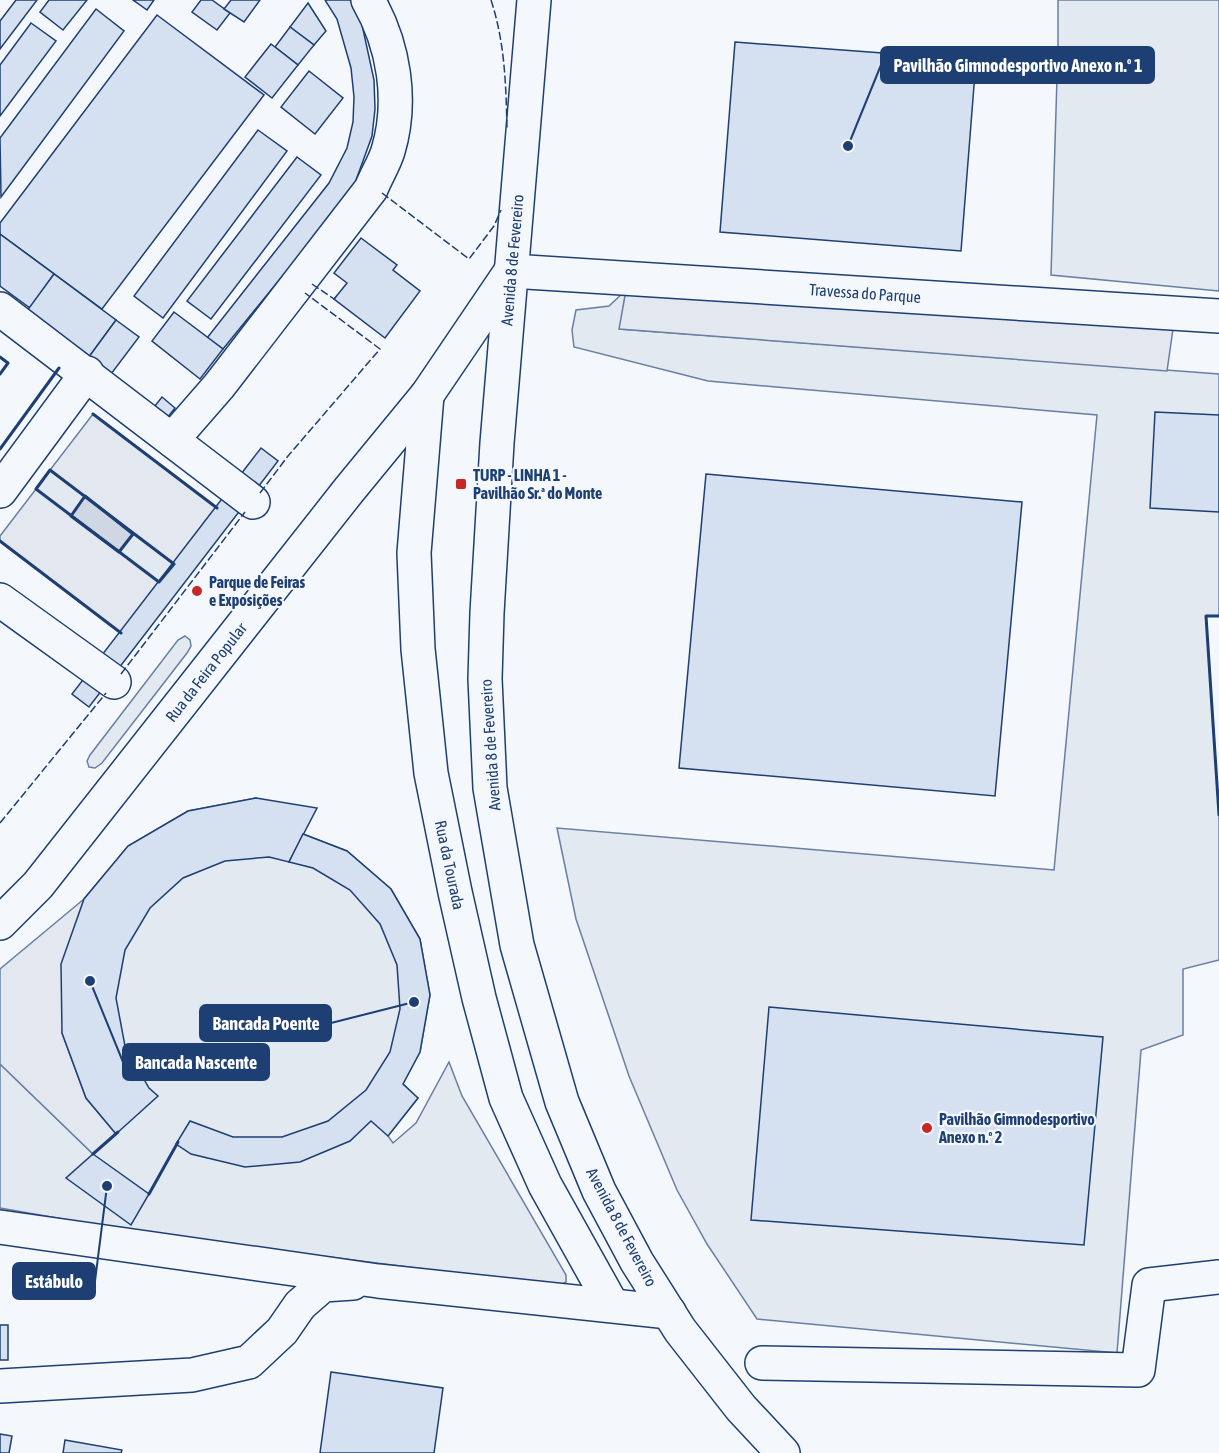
<svg xmlns="http://www.w3.org/2000/svg" width="1219" height="1453" viewBox="0 0 1219 1453" font-family="'Asap Condensed',sans-serif">
<style>
.green{fill:#e3e9f0;stroke:#687fa3;stroke-width:1.5}
.parking{fill:#e3e8f0;stroke:#687fa3;stroke-width:1.5}
.water{fill:#cfd7e4;stroke:#687fa3;stroke-width:1.5}
.building{fill:#d5e0f0;stroke:#1d3f73;stroke-width:1.5}
.lines{fill:none;stroke-linecap:round;stroke-linejoin:round}
.minor-casing{stroke:#1d3f73;stroke-width:36}
.major-casing{stroke:#1d3f73;stroke-width:36}
.minor{stroke:#f4f7fb;stroke-width:33}
.major{stroke:#f4f7fb;stroke-width:33}
.fence{stroke:#1d3f73;stroke-width:1.5;stroke-dasharray:8 3;stroke-linecap:butt}
.wall{stroke:#1d3f73;stroke-width:3}
.poi-dot{fill:#c62828;stroke:#f4f7fb;stroke-width:2}
.labels{text-anchor:middle;stroke-width:4.5;stroke-linejoin:round;paint-order:stroke}
.street-label{font-size:16px;fill:#1d3f73;stroke:#f4f7fb}
.poi-label{font-size:16px;font-weight:bold;fill:#1d3f73;stroke:#f4f7fb;text-anchor:start}
.leader{fill:none;stroke:#1d3f73;stroke-width:2}
.callout-dot{fill:#1d3f73;stroke:#f4f7fb;stroke-width:2}
.callout{fill:#1d3f73;stroke:#1d3f73;stroke-width:2}
.callout-label{font-size:18px;text-anchor:middle;font-weight:bold;fill:#fff}
</style>
<rect width="100%" height="100%" fill="#f4f7fb"/>
<g class="green">
<polygon points="1058,0 1219,0 1219,291 1051,275 1058,45"/>
<polygon points="626,290 620,329 1219,374 1219,616 1206,616 1219,815 1219,960 1183,969 1183,1035 1141,1050 1117,1353 757,1319 707,1244 677,1190 629,1076 576,919 557,828 1054,870 1097,415 708,381 574,347 572,330 576,310 609,306"/>
<polygon points="50,470 85,496 71,516 36,489"/>
<polygon points="133,534 174,564 159,582 119,552"/>
<polygon points="185,636 190,640 191,646 187,653 102,763 95,768 89,767 87,761 90,755 178,640"/>
<polygon points="256,798 303,834 347,851 391,889 420,939 430,995 420,1052 403,1084 418,1098 388,1136 393,1143 416,1123 449,1062 462,1096 566,1275 566,1282 559,1286 154,1235 0,1208 0,1064 93,1154 116,1134 86,1098 62,1033 84,899 128,846 188,811"/>
</g>
<g class="parking">
<polygon points="626,290 1173,329 1167,371 619,329"/>
<polygon points="93,414 217,508 174,564 50,470"/>
<polygon points="36,489 159,582 121,633 0,541 0,536"/>
<polygon points="84,899 62,1033 86,1098 116,1134 93,1154 0,1064 0,969"/>
</g>
<polygon class="water" points="85,496 133,534 119,552 71,516"/>
<g class="building">
<polygon points="16,0 37,0 0,49 0,21"/>
<polygon points="49,0 87,0 63,30 40,12"/>
<polygon points="133,0 154,0 147,10"/>
<polygon points="201,0 212,0 230,13 217,30 192,12"/>
<polygon points="231,0 260,0 244,22 224,9"/>
<polygon points="325,0 350,0 361,20 374,80 375,109 372,136 355,183 338,208 223,349 207,338 329,183 347,148 353,122 354,97 351,68 337,19"/>
<polygon points="308,3 326,31 314,45 290,27"/>
<polygon points="96,9 124,31 1,197 0,138"/>
<polygon points="157,15 264,95 102,309 0,234 0,223"/>
<polygon points="31,23 56,41 0,116 0,65"/>
<polygon points="290,27 314,45 298,65 275,47"/>
<polygon points="735,42 976,60 961,251 720,232"/>
<polygon points="271,44 298,65 272,98 245,77"/>
<polygon points="309,71 343,98 315,134 281,107"/>
<polygon points="258,130 287,151 163,318 134,296"/>
<polygon points="297,157 321,175 211,319 187,301"/>
<polygon points="0,234 54,274 30,308 0,286"/>
<polygon points="361,238 397,265 393,270 420,291 385,338 334,299 347,283 334,273"/>
<polygon points="54,274 116,320 83,365 21,319"/>
<polygon points="174,312 223,349 200,379 152,341"/>
<polygon points="116,320 139,337 105,382 83,365"/>
<polygon points="162,397 175,408 160,427 147,416"/>
<polygon points="1155,412 1219,415 1219,512 1150,508"/>
<polygon points="261,448 278,461 89,707 72,694"/>
<polygon points="706,474 1022,502 995,796 679,768"/>
<polygon points="256,798 317,808 289,862 269,857 225,861 183,878 150,908 125,950 116,998 125,1046 149,1088 158,1096 116,1134 86,1098 62,1033 61,964 84,899 128,846 188,811"/>
<polygon points="303,834 347,851 391,889 420,939 430,995 420,1052 403,1084 418,1098 388,1136 371,1121 350,1141 300,1162 245,1167 191,1154 176,1144 190,1121 233,1137 282,1137 328,1121 366,1090 390,1052 400,1009 397,965 380,924 350,890 313,868 289,862"/>
<polygon points="769,1007 1103,1037 1084,1245 751,1220"/>
<polygon points="93,1154 149,1194 131,1225 66,1178"/>
<rect x="0" y="1325" width="8" height="35"/>
<polygon points="331,1372 443,1388 434,1453 320,1453"/>
<polygon points="0,1434 12,1436 9,1453 0,1453"/>
<polygon points="65,1440 122,1450 121,1453 63,1453"/>
</g>
<g class="lines">
<defs>
<g id="minor">
<polyline points="0,309 253,502"/>
<polyline points="427,395 414,553 418,649 431,773 455,892 479,998 506,1098 545,1185 612,1305"/>
<path d="M172 440 219 386 371 189C376 176 384 164 388 151 403 101 394 45 368 0"/>
<polyline points="0,491 87,373"/>
<polyline points="0,600 114,682"/>
<polyline points="0,923 38,885 349,490 427,395 511,271 1219,316"/>
<polyline points="0,1227 378,1281 669,1312"/>
<polyline points="762,1363 1138,1370 1149,1285 1219,1277"/>
<polyline points="0,1386 192,1375 249,1362 282,1331 300,1305 323,1285 353,1283"/>
</g>
<polyline id="major" points="534,0 497,443 487,613 485,679 490,788 517,945 562,1102 599,1191 637,1262 680,1330 741,1408 783,1453"/>
</defs>
<use href="#minor" class="minor-casing"/>
<use href="#major" class="major-casing"/>
<use href="#minor" class="minor"/>
<use href="#major" class="major"/>
<g class="fence">
<path d="M491 0C505 43 506 85 507 130"/>
<polyline points="382,193 469,259 494,226 501,210"/>
<polyline points="312,284 334,299 336,297"/>
<polyline points="260,493 288,456 380,349 305,293"/>
<polyline points="121,674 245,512"/>
<polyline points="0,823 106,693"/>
</g>
<g class="wall">
<polyline points="0,357 8,363 0,374"/>
<polyline points="93,414 217,508"/>
<polyline points="0,449 59,368"/>
<polygon points="50,470 174,564 159,582 36,489"/>
<polygon points="85,496 133,534 119,552 71,516"/>
<polyline points="0,541 121,633"/>
<polyline points="1219,616 1206,616 1219,815"/>
<polyline points="93,1154 118,1132"/>
<polyline points="149,1194 178,1142"/>
</g>
</g>
<g class="poi-dot">
<rect x="455" y="478" width="12" height="12" rx="3"/>
<circle cx="197" cy="591" r="6"/>
<circle cx="927" cy="1128" r="6"/>
</g>
<g class="labels">
<g class="street-label">
<text transform="translate(512 260) rotate(-85)" y="6">Avenida 8 de Fevereiro</text>
<text transform="translate(865 293) rotate(4)" y="6">Travessa do Parque</text>
<text transform="translate(206 672) rotate(-52)" y="6">Rua da Feira Popular</text>
<text transform="translate(490 745) rotate(-94)" y="6">Avenida 8 de Fevereiro</text>
<text transform="translate(450 865) rotate(78)" y="6">Rua da Tourada</text>
<text transform="translate(622 1227) rotate(62)" y="6">Avenida 8 de Fevereiro</text>
</g>
<g class="poi-label">
<text x="473" y="481">TURP - LINHA 1 -<tspan x="473" dy="18">Pavilhão Sr.ª do Monte</tspan></text>
<text x="209" y="588">Parque de Feiras<tspan x="209" dy="18">e Exposições</tspan></text>
<text x="939" y="1125">Pavilhão Gimnodesportivo<tspan x="939" dy="18">Anexo n.º 2</tspan></text>
</g>
</g>
<path class="leader" d="M848 146L881 65M414 1002L331 1023M90 981L123 1062M107 1186L95 1281"/>
<g class="callout-dot">
<circle cx="848" cy="146" r="6"/>
<circle cx="414" cy="1002" r="6"/>
<circle cx="90" cy="981" r="6"/>
<circle cx="107" cy="1186" r="6"/>
</g>
<g class="callout">
<rect x="881" y="47" width="273" height="36" rx="6"/>
<rect x="200" y="1005" width="131" height="36" rx="6"/>
<rect x="123" y="1044" width="146" height="36" rx="6"/>
<rect x="13" y="1263" width="82" height="36" rx="6"/>
</g>
<g class="callout-label">
<text x="1018" y="72">Pavilhão Gimnodesportivo Anexo n.º 1</text>
<text x="266" y="1030">Bancada Poente</text>
<text x="196" y="1069">Bancada Nascente</text>
<text x="54" y="1288">Estábulo</text>
</g>
</svg>
